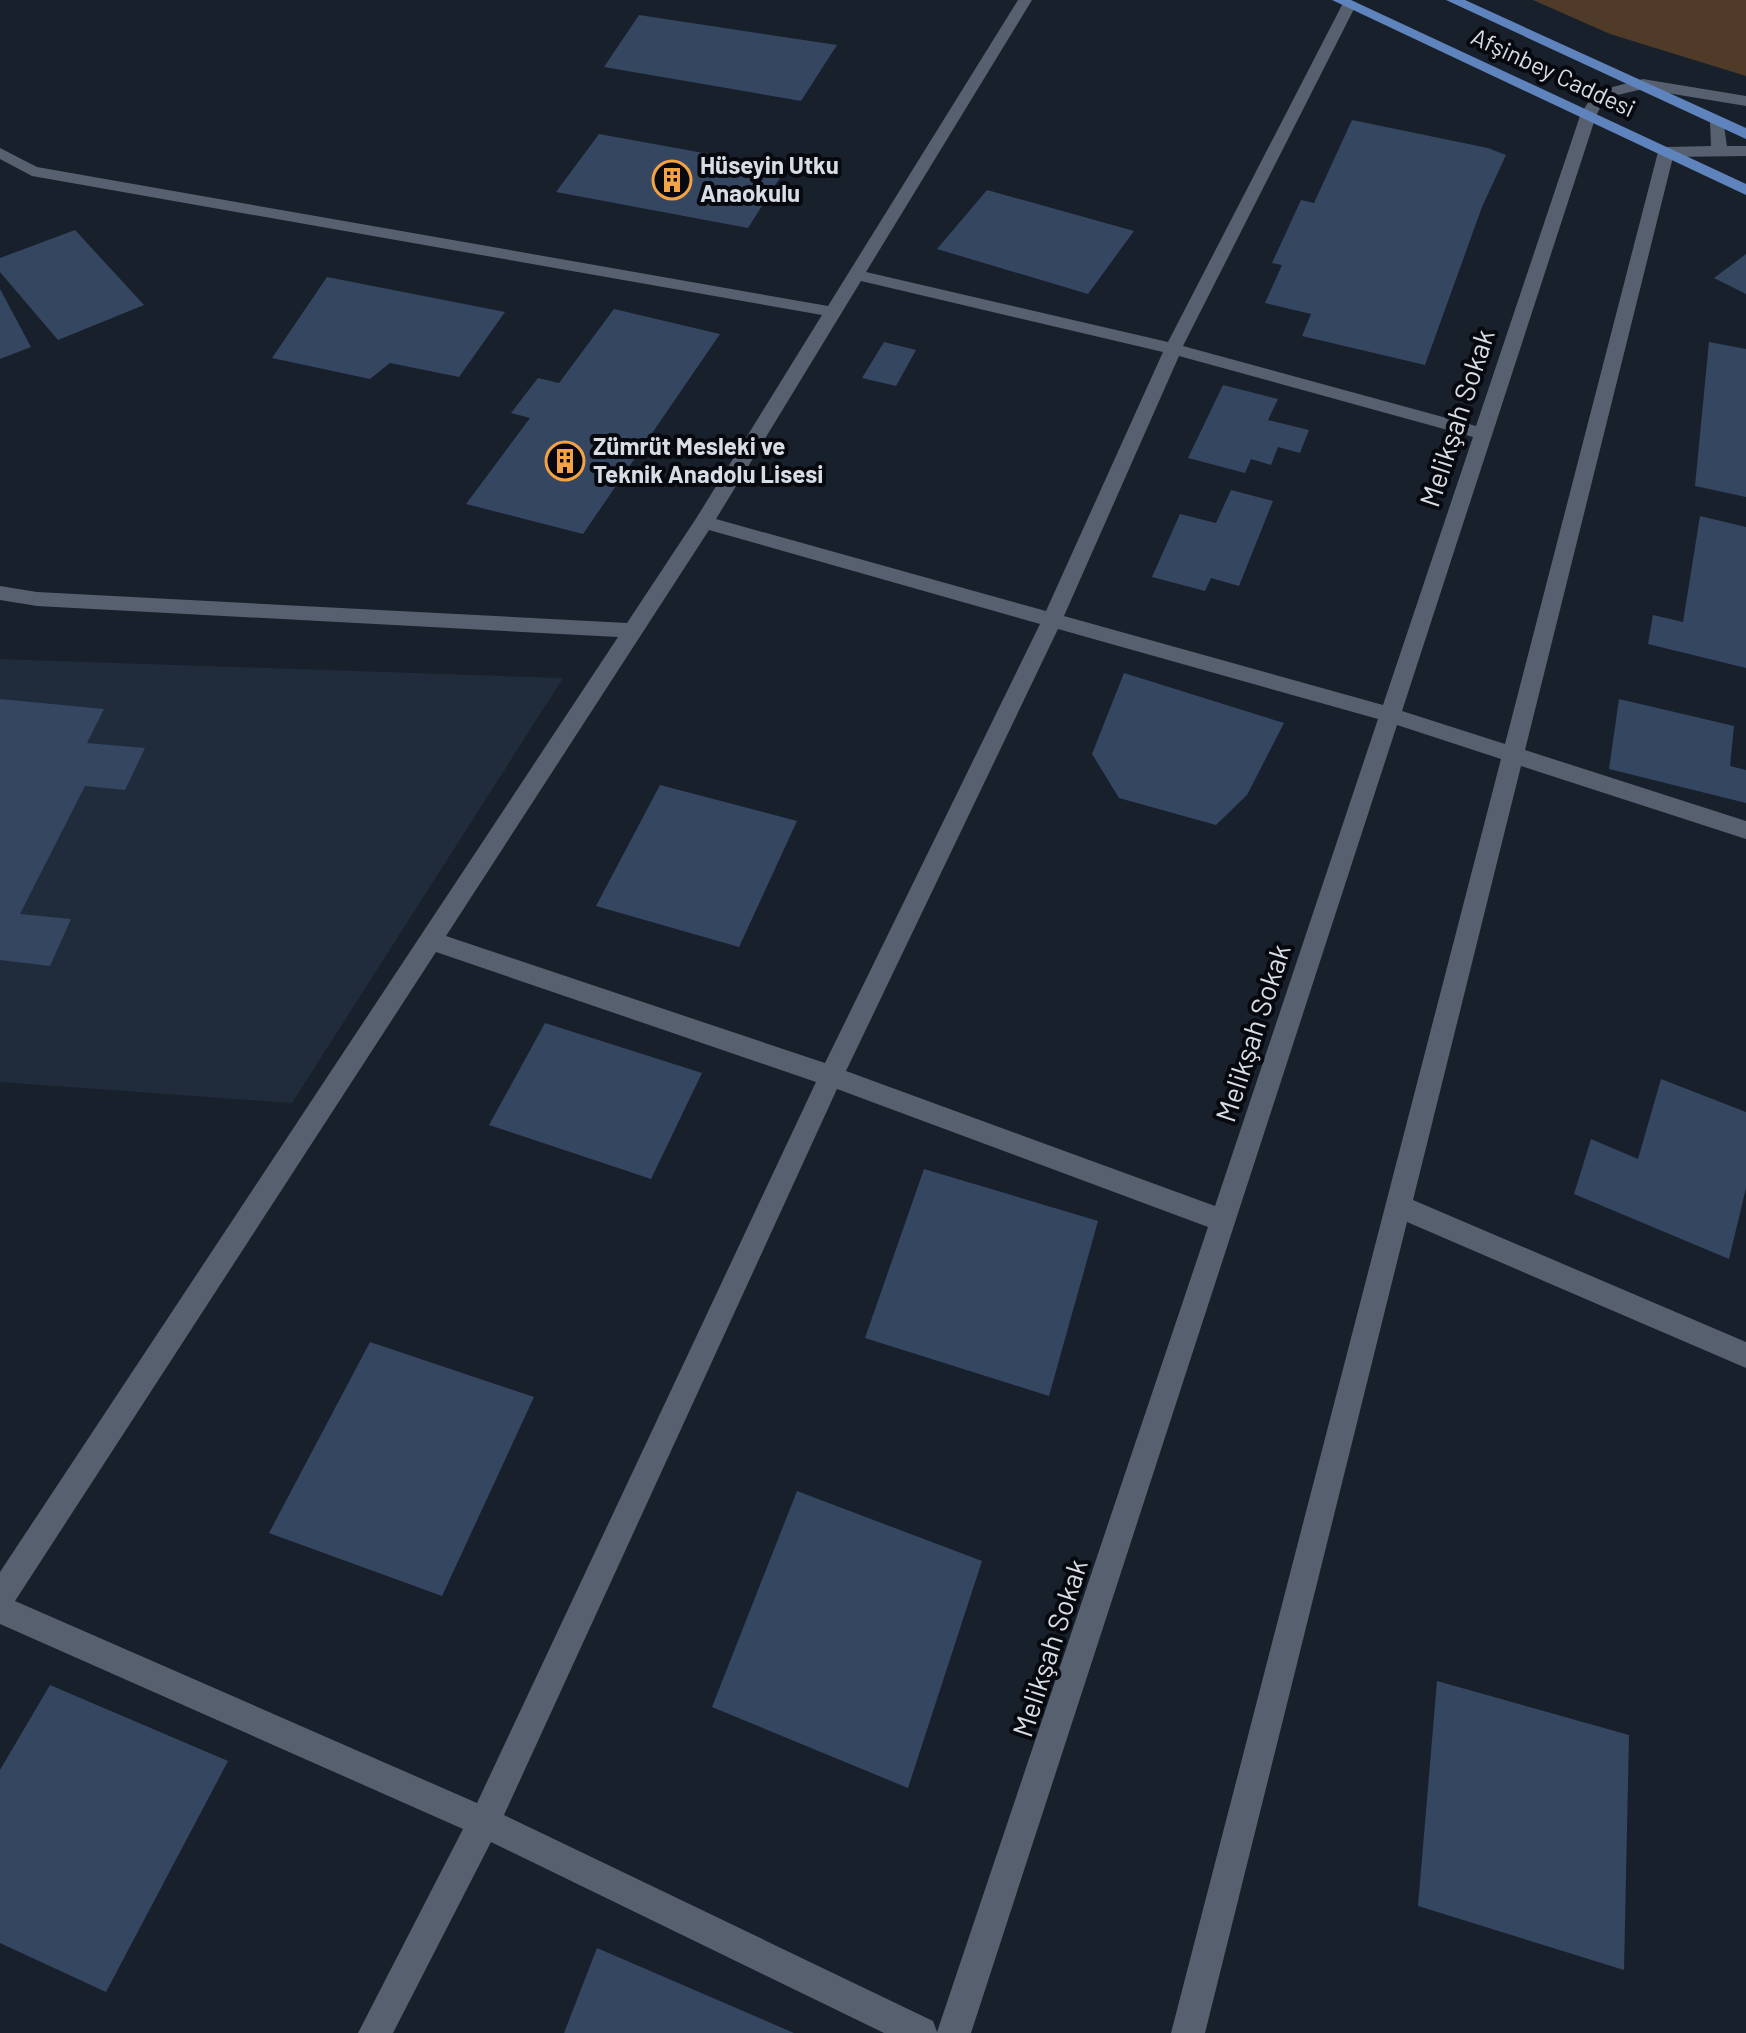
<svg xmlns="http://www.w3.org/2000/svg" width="1746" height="2033" viewBox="0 0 1746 2033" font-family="Barlow,sans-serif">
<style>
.built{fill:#202b3b}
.green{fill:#4f3b27}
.building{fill:#354661}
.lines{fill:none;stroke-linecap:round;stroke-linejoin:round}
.minor{fill:#57606e;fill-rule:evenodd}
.major{fill:#5f83bc;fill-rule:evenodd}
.labels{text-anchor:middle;stroke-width:8;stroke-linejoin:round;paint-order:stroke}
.far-street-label{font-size:24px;fill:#d7dde5;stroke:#07090f}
.far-poi-label{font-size:24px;font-weight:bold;fill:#d7dde5;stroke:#07090f;text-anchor:start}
.street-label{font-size:28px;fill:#d7dde5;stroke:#07090f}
</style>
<rect width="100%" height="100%" fill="#18202c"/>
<polygon class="built" points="0,659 563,678 292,1103 0,1082"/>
<polygon class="green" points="1533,0 1746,0 1746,76 1610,34"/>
<g class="building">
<polygon points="639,15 837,45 801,101 604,67"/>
<polygon points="1352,120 1488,148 1506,155 1482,207 1425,365 1302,336 1311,314 1265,303 1282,265 1272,263 1301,200 1314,203"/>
<polygon points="599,134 786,168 748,228 556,192"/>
<polygon points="987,190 1134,231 1088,294 937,249"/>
<polygon points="75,230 144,305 58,340 0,272 0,258"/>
<polygon points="1746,254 1746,294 1714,278"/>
<polygon points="327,277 505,312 459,377 390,363 370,379 272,358"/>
<polygon points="0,289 31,347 0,359"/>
<polygon points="614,309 720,334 583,534 466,504 530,418 511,413 538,378 559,383"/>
<polygon points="884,342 916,350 896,386 862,378"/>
<polygon points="1709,342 1746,349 1746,497 1695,486"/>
<polygon points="1223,385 1278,399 1268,420 1309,430 1300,453 1278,447 1271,465 1251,459 1245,473 1188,458"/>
<polygon points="1231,490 1273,501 1239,586 1211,578 1205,591 1152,577 1180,514 1216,523"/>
<polygon points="1700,516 1746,527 1746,668 1648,644 1653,615 1683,622"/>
<polygon points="1124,673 1284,723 1247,795 1216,825 1119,798 1092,754"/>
<polygon points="0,699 104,709 87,743 145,748 125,790 85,786 20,914 71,919 50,966 0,960"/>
<polygon points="1619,699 1734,726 1730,766 1746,770 1746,803 1609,769"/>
<polygon points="660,785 797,821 739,947 596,906"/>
<polygon points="545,1023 702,1073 651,1179 489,1125"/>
<polygon points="1661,1079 1746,1112 1746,1188 1729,1259 1574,1194 1591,1139 1638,1159"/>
<polygon points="924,1169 1098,1221 1049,1396 865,1338"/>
<polygon points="370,1342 534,1397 442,1596 269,1533"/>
<polygon points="797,1491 982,1561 908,1788 712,1707"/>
<polygon points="1437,1681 1629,1735 1624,1970 1418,1906"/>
<polygon points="50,1685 228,1761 106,1992 0,1943 0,1770"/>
<polygon points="597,1948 794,2033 564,2033"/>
</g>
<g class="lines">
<path class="minor" d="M1018 0H1032L866 272 1168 342 1342 5 1344 2H1354L1356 5 1183 346 1476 426 1580 116 1594 92 1643 79 1746 96V106L1643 89 1605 98 1596 116 1402 711 1505 744 1658 152 1666 147 1711 146 1710 122 1713 119H1723L1727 146H1746V156L1673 157 1525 750 1746 821V839L1521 766 1413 1200 1746 1342V1368L1407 1222 1205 2033H1171L1501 759 1397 725 971 2033H884L491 1842 393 2033H358L463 1829 0 1624V1572L618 637 37 606 0 600V586L37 592 627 623 697 517 822 315 32 176 0 159V148L37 167 828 306ZM861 281 1163 352 1046 611 716 519ZM1179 356 1473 437 1383 705 1064 616ZM709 530 1040 624 825 1063 446 936ZM1058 629 1378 719 1215 1206 846 1071ZM436 952 816 1082 477 1803 15 1601ZM837 1089 1208 1227 937 2032 933 2021 504 1815Z"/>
<g class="major">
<polygon points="1332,0 1351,0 1746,184 1746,195"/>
<polygon points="1446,0 1465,0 1746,128 1746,139"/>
</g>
</g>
<defs>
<symbol id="building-ring" viewBox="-11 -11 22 22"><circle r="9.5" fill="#07090f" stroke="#f4a344" stroke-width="1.5"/><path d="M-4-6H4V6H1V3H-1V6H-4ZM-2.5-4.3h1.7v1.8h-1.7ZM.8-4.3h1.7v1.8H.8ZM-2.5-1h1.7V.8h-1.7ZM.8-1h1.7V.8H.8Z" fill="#f4a344"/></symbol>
</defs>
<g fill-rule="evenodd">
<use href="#building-ring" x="650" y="158" width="44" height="44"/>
<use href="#building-ring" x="543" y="439" width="44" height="44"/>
</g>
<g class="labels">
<g class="far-street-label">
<text transform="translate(1553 73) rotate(25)" y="8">Afşinbey Caddesi</text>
</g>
<g class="far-poi-label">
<text x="700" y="174">Hüseyin Utku<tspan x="700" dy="28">Anaokulu</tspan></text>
<text x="593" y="455">Zümrüt Mesleki ve<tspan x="593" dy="28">Teknik Anadolu Lisesi</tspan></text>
</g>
<g class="street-label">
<text transform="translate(1457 418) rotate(-72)" y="10">Melikşah Sokak</text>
<text transform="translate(1253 1033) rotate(-72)" y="10">Melikşah Sokak</text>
<text transform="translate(1050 1648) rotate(-72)" y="10">Melikşah Sokak</text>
</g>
</g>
</svg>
